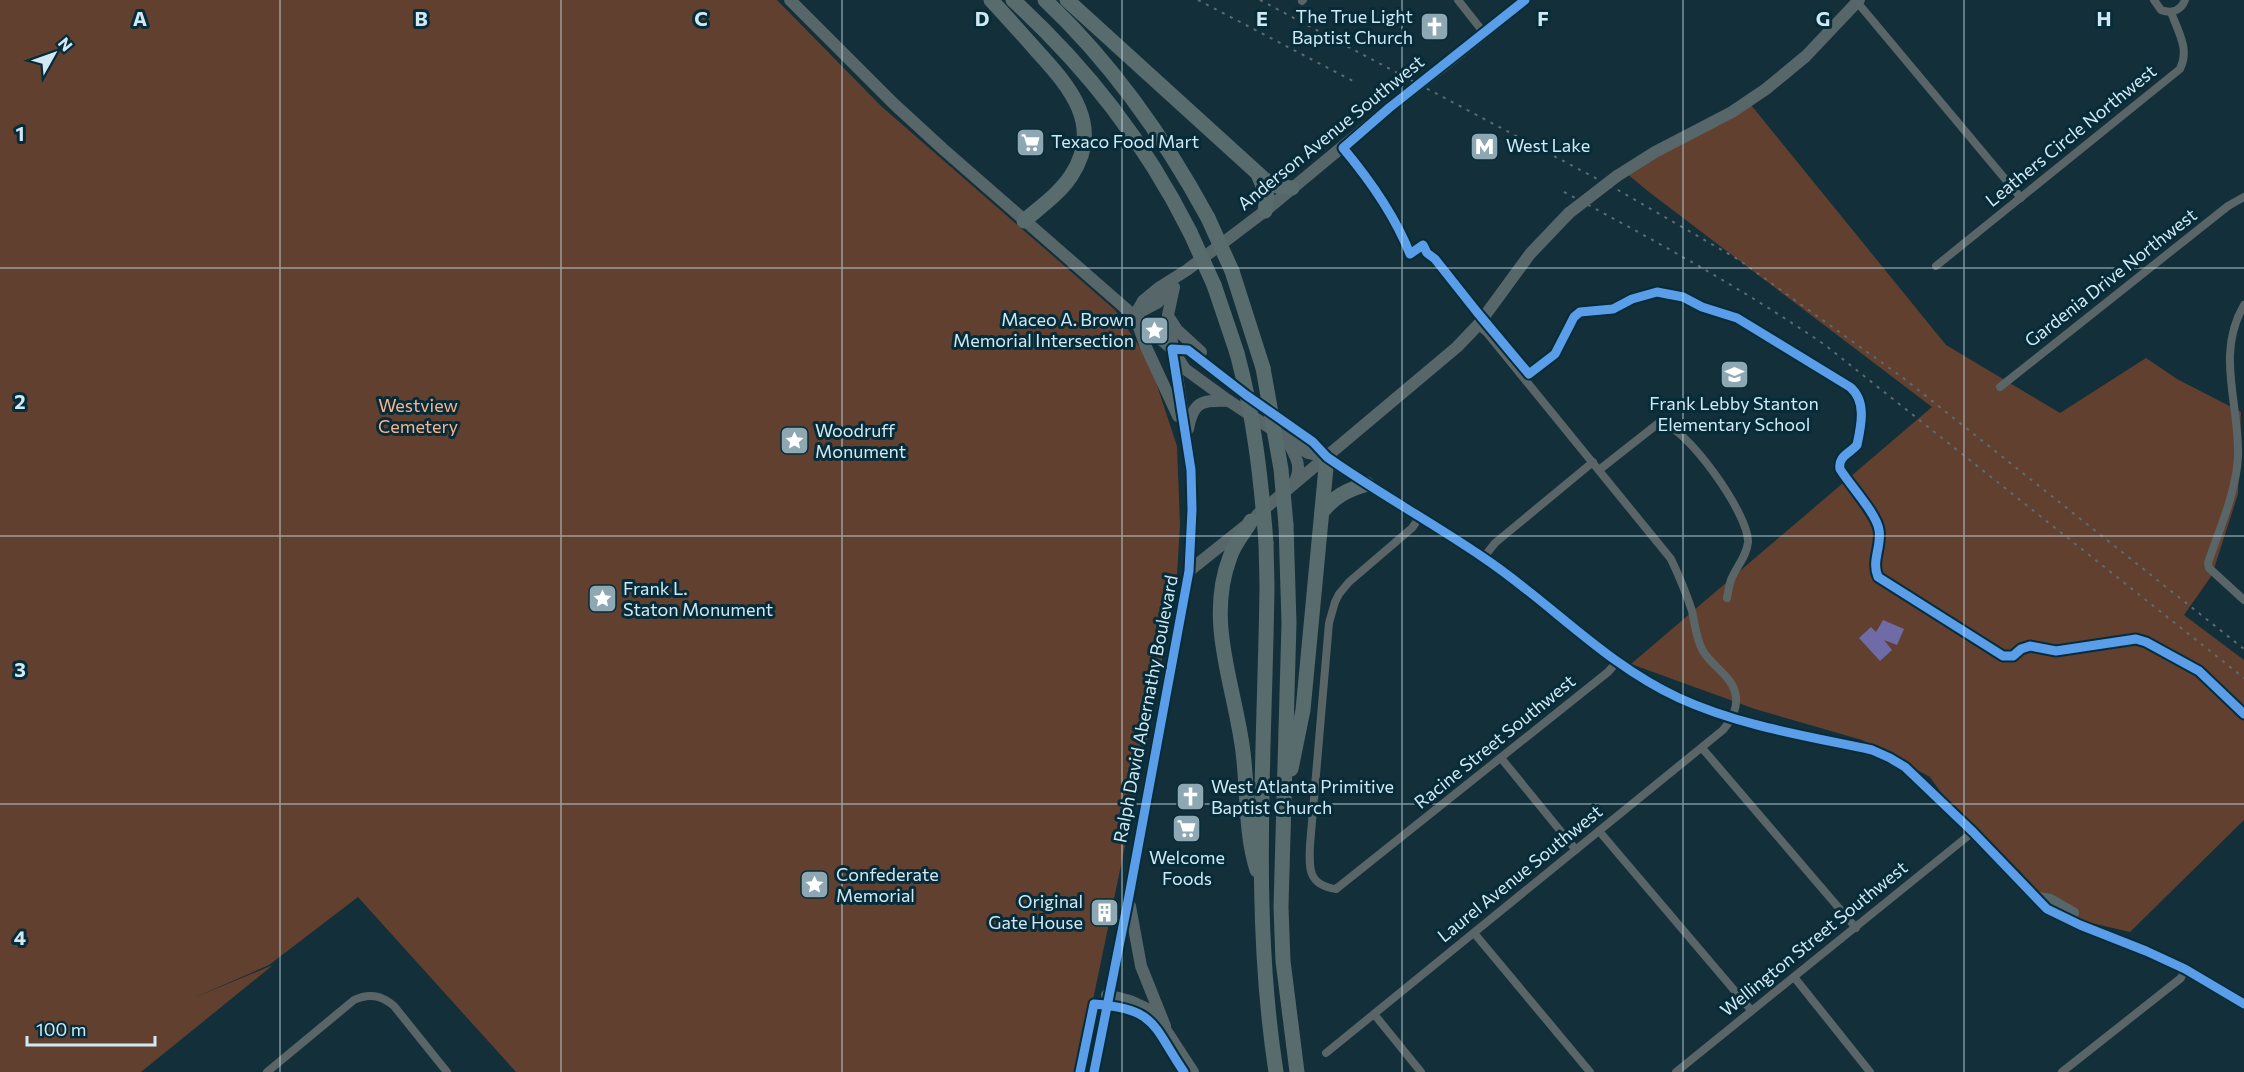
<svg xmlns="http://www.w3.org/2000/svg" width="2244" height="1072" viewBox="0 0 2244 1072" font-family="Commissioner,sans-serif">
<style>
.green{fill:#62402f}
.water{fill:#6e6ba6}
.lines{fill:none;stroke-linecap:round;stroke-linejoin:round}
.street{stroke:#596566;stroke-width:8}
.secondary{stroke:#576669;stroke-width:12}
.highway{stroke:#586b6d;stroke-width:15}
.rail{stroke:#5d6c70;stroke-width:2;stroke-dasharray:3 6;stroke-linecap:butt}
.secondary-bridge{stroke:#576669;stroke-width:12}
.highway-bridge{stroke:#586b6d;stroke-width:15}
.cycleway-casing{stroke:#072c39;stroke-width:13}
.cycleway{stroke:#5a9eea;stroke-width:9}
.grid{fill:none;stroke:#d1e9f4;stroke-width:1.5;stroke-opacity:0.55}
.labels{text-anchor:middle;stroke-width:6;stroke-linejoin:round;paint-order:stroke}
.poi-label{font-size:18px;fill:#d1e9f4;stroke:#072c39;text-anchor:start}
.street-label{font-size:18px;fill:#d1e9f4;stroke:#072c39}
.park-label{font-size:18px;fill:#fdb18c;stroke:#072c39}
.grid-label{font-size:20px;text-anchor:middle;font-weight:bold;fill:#d1e9f4;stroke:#072c39;stroke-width:6;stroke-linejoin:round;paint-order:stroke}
</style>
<rect width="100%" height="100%" fill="#132f39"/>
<g class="green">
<polygon points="0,0 777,0 881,106 1115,310 1149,361 1177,446 1180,525 1177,575 1151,721 1078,1072 516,1072 358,897 269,965 191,999 273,965 141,1072 0,1072"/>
<polygon points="1747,100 1946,345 2060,413 2146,358 2177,379 2241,412 2238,494 2212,575 2184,615 2244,660 2244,820 2130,932 2048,913 2021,872 1954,811 1930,777 1862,740 1755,709 1631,664 1932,407 1649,192 1626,173"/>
</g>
<polygon class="water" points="1883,620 1904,629 1897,645 1884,640 1892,650 1880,661 1859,638 1871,627 1876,632"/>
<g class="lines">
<g class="street">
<polyline points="1458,0 1484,33"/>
<path d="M2154 0 2161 10C2171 14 2181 11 2185 0"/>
<polyline points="1302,1 1303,0"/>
<polyline points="1857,2 2021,198"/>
<path d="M1936 266 2180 69C2190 49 2178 32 2171 12"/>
<path d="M2244 305C2215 354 2240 405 2238 457 2236 493 2219 530 2208 563L2209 568 2244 600"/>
<polyline points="2000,387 2228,206 2244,197"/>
<path d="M1599 470 1660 422C1686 426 1749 514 1748 542 1747 556 1736 567 1731 580 1729 586 1728 592 1727 598"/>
<path d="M1419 518 1412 528 1349 582 1339 594 1335 602 1329 623 1310 845C1309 869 1308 885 1336 889L1608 672 1616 663"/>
<polyline points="1484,557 1495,543 1593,462"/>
<polyline points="1702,748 1856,928"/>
<polyline points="1501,758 1576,850"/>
<polyline points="1599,831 1751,1010"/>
<polyline points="1474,933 1590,1072"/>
<polyline points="1794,977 1870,1072"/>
<polyline points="1374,1014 1421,1072"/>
<path d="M1326 1053 1723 730C1732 719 1739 707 1735 692 1731 676 1711 665 1703 651 1696 639 1695 624 1692 611 1686 592 1679 576 1671 559L1487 333 1478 325"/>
<path d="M267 1072 354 1000C369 993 381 995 394 1006L447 1072"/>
<polyline points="1676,1072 1973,832"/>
<polyline points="2062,1072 2181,978 2185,969"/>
</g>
<g class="secondary">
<polyline points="790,0 894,104 943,149 1172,349 1185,369 1229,401 1308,453 1325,457"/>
<polyline points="1443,66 1525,0"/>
<polyline points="1617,176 1655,152 1732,112 1766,89 1806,56 1859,0"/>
<polyline points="1136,314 1157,303 1173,288"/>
<polyline points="1135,315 1143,301 1160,287 1187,270 1265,211 1389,108"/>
<polyline points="1135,316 1146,347 1178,416"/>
<polyline points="1170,319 1177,330 1201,352"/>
<path d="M1172 349 1188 350 1246 395 1313 442 1327 457C1378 493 1433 523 1484 558 1551 603 1605 664 1679 698 1740 726 1807 736 1872 750L1890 758 1905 767 1973 832 2047 909 2080 925 2146 951 2185 969 2244 1004"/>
<path d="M1188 429C1193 401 1202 400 1229 401"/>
<path d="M1288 442C1296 457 1303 467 1294 483"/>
<polyline points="1257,515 1457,347 1478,325 1530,254 1569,213"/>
<polyline points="1189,571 1244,527"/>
<polyline points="2039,898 2050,900 2073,913"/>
<polyline points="1130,906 1141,966 1165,1026"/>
<polyline points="1107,995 1130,1001 1154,1012 1193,1072"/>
<polyline points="1094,1072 1129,896 1189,571 1192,510 1191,470 1168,315 1174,287"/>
</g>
<g class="highway">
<path d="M991 0C1007 17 1022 34 1037 51 1070 87 1104 126 1071 176 1059 194 1040 207 1024 221"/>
<path d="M1013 0C1088 69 1144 141 1190 232"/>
<path d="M1045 0C1112 63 1164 137 1208 218"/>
<polyline points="1067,0 1264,179 1277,186 1292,188"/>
<polyline points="1258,174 1267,196 1265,211"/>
<polyline points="1232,271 1263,368"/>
<polyline points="1214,285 1237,353"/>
<path d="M1322 512C1335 496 1347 490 1367 484"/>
<path d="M1251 521C1244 533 1234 544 1230 557 1205 622 1235 686 1243 752 1248 791 1245 832 1257 870"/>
<polyline points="1286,525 1289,623 1281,907 1283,961 1297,1072"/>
<path d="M1266 543 1267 586C1265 748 1251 912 1276 1072"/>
<polyline points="1291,769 1303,710 1327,457"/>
</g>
<g class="rail">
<polyline points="1198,0 1353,81"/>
<polyline points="1260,0 1618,190 1739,260 1902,377 2244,649"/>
<path d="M1564 192C1654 240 1740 287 1825 345L2244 678"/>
</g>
<g class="secondary-bridge">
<polyline points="1389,108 1443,66"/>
<polyline points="1569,213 1617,176"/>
</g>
<g class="highway-bridge">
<polyline points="1208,218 1232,271"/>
<polyline points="1190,232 1214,285"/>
<path d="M1237 353C1254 416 1261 478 1266 543"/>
<polyline points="1263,368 1281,469 1286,525"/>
</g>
<defs>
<g id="cycleway">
<path d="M1525 0 1389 108 1343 148C1369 179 1395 216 1410 254L1423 245 1427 253 1435 259 1477 312 1529 374 1555 354 1574 317 1580 312 1613 309 1632 299 1657 292 1683 297 1702 307 1737 318 1850 387C1867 401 1861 426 1857 445 1849 454 1838 456 1840 469 1849 484 1877 514 1879 530 1882 546 1871 561 1878 577L2003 656H2013L2021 649 2030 646 2056 651 2136 639 2146 642 2199 671 2244 714"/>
<path d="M1080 1072 1094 1004C1157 1009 1152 1025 1184 1072"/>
<path d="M1094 1072 1129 896 1189 571 1192 510 1191 470 1172 349 1188 350 1246 395 1313 442 1327 457C1378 493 1433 523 1484 558 1551 603 1605 664 1679 698 1740 726 1807 736 1872 750L1890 758 1905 767 1973 832 2047 909 2080 925 2146 951 2185 969 2244 1004"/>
</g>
</defs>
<use href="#cycleway" class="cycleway-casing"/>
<use href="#cycleway" class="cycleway"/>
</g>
<path class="grid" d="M280 0V1072M561 0V1072M842 0V1072M1122 0V1072M1402 0V1072M1683 0V1072M1964 0V1072M0 268H2244M0 536H2244M0 804H2244"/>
<defs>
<symbol id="church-square" viewBox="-11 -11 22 22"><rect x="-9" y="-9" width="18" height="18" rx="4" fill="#8ea8b3" stroke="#072c39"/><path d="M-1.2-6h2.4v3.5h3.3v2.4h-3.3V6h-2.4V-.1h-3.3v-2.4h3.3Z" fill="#fff"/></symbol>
<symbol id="supermarket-square" viewBox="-11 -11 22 22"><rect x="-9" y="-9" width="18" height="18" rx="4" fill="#8ea8b3" stroke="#072c39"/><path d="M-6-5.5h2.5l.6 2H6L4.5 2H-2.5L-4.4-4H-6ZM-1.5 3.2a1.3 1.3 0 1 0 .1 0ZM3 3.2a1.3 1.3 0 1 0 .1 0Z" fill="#fff"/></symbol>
<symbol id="metro-square" viewBox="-11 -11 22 22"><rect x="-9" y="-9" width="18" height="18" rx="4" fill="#8ea8b3" stroke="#072c39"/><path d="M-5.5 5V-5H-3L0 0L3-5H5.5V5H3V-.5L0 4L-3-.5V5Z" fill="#fff"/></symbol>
<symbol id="sight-square" viewBox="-11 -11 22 22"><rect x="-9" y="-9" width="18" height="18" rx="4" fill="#8ea8b3" stroke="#072c39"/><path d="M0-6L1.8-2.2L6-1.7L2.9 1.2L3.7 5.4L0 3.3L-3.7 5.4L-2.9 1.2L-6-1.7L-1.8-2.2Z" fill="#fff"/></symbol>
<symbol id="school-square" viewBox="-11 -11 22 22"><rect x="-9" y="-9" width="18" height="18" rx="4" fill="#8ea8b3" stroke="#072c39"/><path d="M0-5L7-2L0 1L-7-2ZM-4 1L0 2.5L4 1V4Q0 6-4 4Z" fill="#fff"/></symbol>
<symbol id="building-square" viewBox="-11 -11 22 22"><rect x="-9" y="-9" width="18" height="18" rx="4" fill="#8ea8b3" stroke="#072c39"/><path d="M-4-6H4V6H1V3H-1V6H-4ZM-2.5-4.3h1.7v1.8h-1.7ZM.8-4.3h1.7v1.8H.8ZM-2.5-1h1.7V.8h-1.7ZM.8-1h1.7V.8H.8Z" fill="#fff"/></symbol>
</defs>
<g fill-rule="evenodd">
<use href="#church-square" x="1418" y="10" width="33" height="33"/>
<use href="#supermarket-square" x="1014" y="126" width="33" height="33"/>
<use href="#metro-square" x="1468" y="130" width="33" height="33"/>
<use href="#sight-square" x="1138" y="314" width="33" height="33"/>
<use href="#school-square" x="1718" y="358" width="33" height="33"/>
<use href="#sight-square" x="778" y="424" width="33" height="33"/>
<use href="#sight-square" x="586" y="582" width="33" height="33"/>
<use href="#church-square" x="1174" y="780" width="33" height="33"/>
<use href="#supermarket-square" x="1170" y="812" width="33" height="33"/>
<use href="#sight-square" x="798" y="868" width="33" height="33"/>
<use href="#building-square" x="1088" y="896" width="33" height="33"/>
</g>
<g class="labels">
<g class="poi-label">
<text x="1413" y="23" text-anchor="end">The True Light<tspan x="1413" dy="21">Baptist Church</tspan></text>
<text x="1051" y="148">Texaco Food Mart</text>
<text x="1506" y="152">West Lake</text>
<text x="1134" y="326" text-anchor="end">Maceo A. Brown<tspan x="1134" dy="21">Memorial Intersection</tspan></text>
<text x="1734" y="410" text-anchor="middle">Frank Lebby Stanton<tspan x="1734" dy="21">Elementary School</tspan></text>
<text x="815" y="437">Woodruff<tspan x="815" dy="21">Monument</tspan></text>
<text x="623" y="595">Frank L.<tspan x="623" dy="21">Staton Monument</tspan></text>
<text x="1211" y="793">West Atlanta Primitive<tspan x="1211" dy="21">Baptist Church</tspan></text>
<text x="1187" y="864" text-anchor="middle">Welcome<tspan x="1187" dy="21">Foods</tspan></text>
<text x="836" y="881">Confederate<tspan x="836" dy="21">Memorial</tspan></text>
<text x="1083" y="908" text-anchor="end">Original<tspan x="1083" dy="21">Gate House</tspan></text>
</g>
<g class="street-label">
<text transform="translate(1331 133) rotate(-39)" y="6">Anderson Avenue Southwest</text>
<text transform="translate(2071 136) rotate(-39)" y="6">Leathers Circle Northwest</text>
<text transform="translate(2111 278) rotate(-38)" y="6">Gardenia Drive Northwest</text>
<text transform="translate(1146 709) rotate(-79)" y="6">Ralph David Abernathy Boulevard</text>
<text transform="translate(1495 742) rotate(-39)" y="6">Racine Street Southwest</text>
<text transform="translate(1520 874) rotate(-39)" y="6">Laurel Avenue Southwest</text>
<text transform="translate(1814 939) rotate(-39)" y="6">Wellington Street Southwest</text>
</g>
<g class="park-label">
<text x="418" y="412">Westview<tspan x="418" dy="21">Cemetery</tspan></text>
</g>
</g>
<g class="grid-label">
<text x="140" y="26">A</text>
<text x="421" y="26">B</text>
<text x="701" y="26">C</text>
<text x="982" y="26">D</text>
<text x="1262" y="26">E</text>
<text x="1543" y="26">F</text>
<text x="1823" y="26">G</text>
<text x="2104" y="26">H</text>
<text x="20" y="141">1</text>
<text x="20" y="409">2</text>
<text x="20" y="677">3</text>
<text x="20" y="945">4</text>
</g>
<g transform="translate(54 54) rotate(50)" stroke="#072c39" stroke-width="4.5" paint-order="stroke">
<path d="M0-4.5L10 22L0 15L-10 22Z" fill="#d1e9f4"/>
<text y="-9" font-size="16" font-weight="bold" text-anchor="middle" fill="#d1e9f4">N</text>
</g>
<path d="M27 1036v9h128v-9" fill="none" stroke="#d1e9f4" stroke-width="3"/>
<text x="36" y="1036" font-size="18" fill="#d1e9f4" stroke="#072c39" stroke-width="4.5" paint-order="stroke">100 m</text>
</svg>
